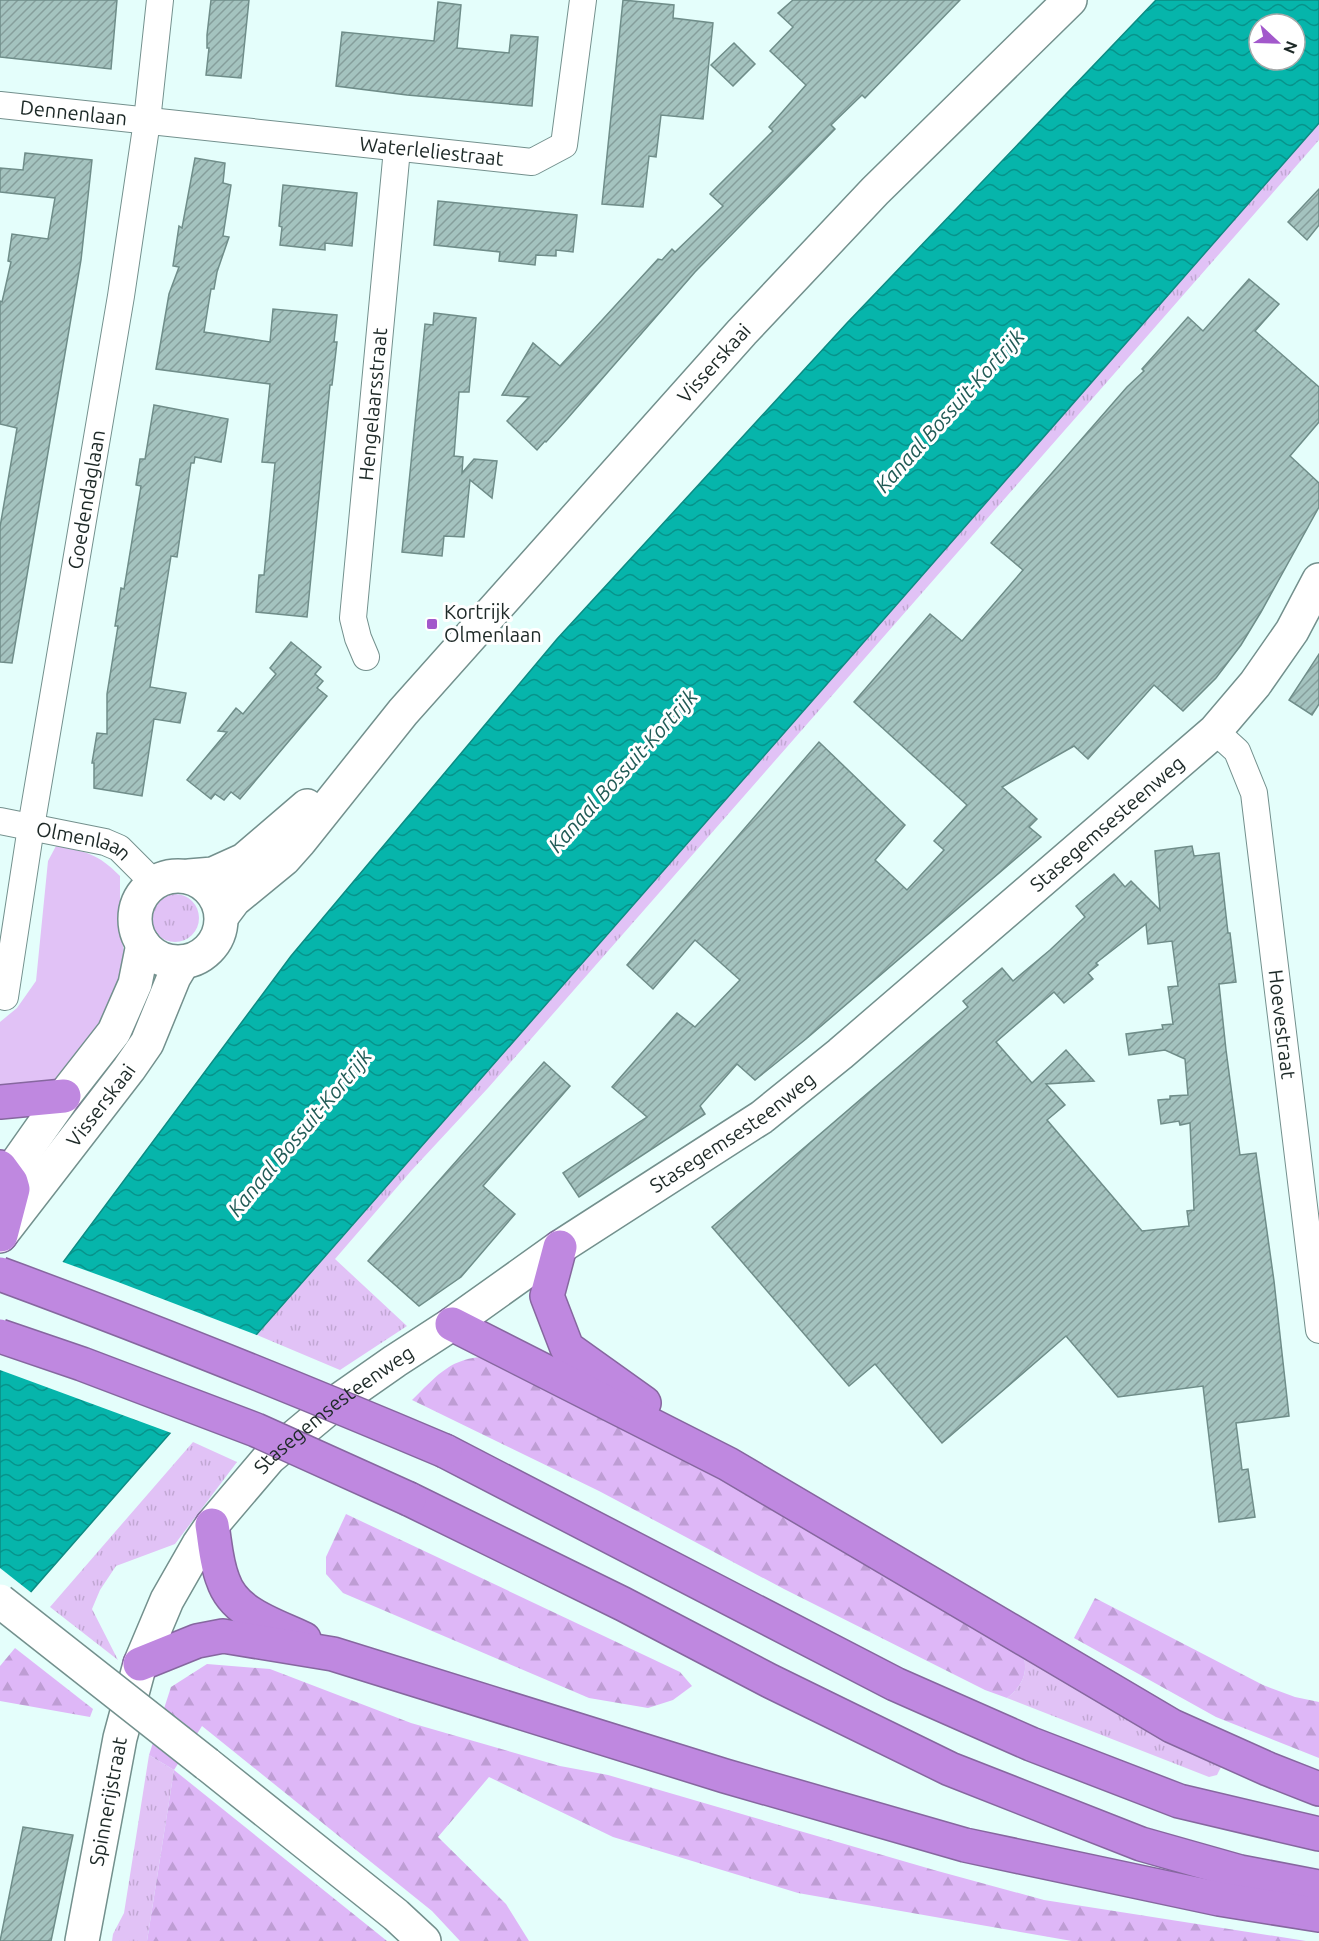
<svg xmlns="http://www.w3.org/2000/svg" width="1319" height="1941" viewBox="0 0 1319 1941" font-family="Ubuntu,sans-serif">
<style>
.grass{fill:url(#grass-tufts)}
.forest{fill:url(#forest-firs)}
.park{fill:#e1c2f6}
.water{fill:url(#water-waves);stroke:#0d8b83;stroke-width:1.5;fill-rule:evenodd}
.pier{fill:#e4fefb}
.building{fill:url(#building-hatch);stroke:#6f8d89;stroke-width:1.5;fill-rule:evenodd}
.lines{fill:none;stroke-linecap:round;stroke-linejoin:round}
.minor-casing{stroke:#73908d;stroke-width:28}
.tertiary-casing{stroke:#73908d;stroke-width:36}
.motorway-casing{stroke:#86679f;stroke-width:36}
.minor{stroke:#fff;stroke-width:26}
.tertiary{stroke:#fff;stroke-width:33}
.motorway{stroke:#bf88e0;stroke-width:33}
.tertiary-bridge-casing{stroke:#73908d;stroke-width:36;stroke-linecap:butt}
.motorway-bridge-casing{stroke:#86679f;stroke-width:36;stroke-linecap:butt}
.tertiary-bridge{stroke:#fff;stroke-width:33}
.motorway-bridge{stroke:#bf88e0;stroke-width:33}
.poi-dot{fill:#a258cb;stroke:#fff;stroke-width:2}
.labels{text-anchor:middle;stroke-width:6;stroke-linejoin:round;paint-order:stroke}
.street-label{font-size:20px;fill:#1d2927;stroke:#fff}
.poi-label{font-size:20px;fill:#1d2927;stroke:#fff;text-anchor:start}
.water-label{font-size:21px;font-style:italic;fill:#215b56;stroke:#fff}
</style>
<defs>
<pattern id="grass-tufts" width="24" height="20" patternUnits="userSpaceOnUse" patternTransform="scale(1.5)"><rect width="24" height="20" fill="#e1c2f6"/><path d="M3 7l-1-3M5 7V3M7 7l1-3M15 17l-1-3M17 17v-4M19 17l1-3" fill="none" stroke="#c1a7d3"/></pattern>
<pattern id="forest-firs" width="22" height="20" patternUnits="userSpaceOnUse" patternTransform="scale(1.5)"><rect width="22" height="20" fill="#deb7f7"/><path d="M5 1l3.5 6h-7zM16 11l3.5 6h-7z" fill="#be9dd4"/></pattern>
<pattern id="water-waves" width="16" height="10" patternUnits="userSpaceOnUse" patternTransform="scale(1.5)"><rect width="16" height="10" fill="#06b5ab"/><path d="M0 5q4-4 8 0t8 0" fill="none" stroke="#07938b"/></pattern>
<pattern id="building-hatch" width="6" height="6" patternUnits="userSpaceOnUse" patternTransform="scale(1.5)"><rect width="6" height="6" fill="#a4c3bf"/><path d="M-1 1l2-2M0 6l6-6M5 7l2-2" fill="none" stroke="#859e9b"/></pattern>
</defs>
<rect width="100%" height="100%" fill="#e4fefb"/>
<g class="grass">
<polygon points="1319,123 1319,140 1263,204 488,1088 411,1171 335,1259 407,1326 340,1370 257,1335"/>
<circle cx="175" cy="918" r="24"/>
<polygon points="193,1442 237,1462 175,1544 116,1566 100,1590 92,1609 118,1660 50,1607"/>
<path d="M1024 1657 1129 1718 1221 1767 1217 1775 1209 1777 1007 1698C1021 1687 1028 1675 1024 1657Z"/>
<polygon points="149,1755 174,1770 147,1941 112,1941 113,1934 124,1913"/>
</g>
<g class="forest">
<path d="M480 1357 606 1408 1024 1657C1028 1675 1021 1687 1007 1698L985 1690 784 1589 599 1491 412 1400C435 1378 448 1360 480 1357Z"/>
<polygon points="346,1514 680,1672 692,1686 673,1700 648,1708 589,1698 343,1593 326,1574 326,1557"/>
<polygon points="1095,1598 1263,1685 1295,1697 1319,1702 1319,1758 1216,1717 1074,1638"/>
<polygon points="15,1648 93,1709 90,1717 0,1701 0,1666"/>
<polygon points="207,1664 270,1669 411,1723 560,1766 608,1775 934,1870 1044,1900 1306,1941 1072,1941 798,1893 613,1837 489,1777 438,1837 506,1904 529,1941 460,1941 432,1911 202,1726 174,1770 387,1941 147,1941 174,1770 149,1755 171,1687"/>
</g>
<path class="park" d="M56 846C87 852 97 853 120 876V933L125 955 120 997 69 1068 52 1082 16 1087 0 1085V1022L17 1008 36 981 48 861Z"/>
<path class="water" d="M1156 0H1319V123L0 1627V1347L291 956 557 639 847 323ZM1259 24H1295V60H1259Z"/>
<g class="pier">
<polygon points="60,1261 118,1282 259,1336 174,1434 0,1370 0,1341"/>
<polygon points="0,1568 33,1594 0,1630"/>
</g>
<g class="building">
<polygon points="0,0 117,0 111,69 0,57"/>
<polygon points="211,0 249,0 241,78 206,75 209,48 207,48 207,35"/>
<polygon points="623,0 674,5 673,18 713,23 703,119 661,115 656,157 649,156 643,207 602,204"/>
<polygon points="793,0 960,0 865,98 862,95 831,125 835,129 695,272 567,419 546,442 545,441 537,450 507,421 529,397 502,395 533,343 560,366 658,259 662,260 672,249 675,252 723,206 710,194 773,131 769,127 806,85 770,51 793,27 778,13"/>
<polygon points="438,2 461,5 457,48 509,53 511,35 538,37 532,106 407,95 336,86 342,32 434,41"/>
<polygon points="734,43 755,64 733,86 711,65"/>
<polygon points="25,153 92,160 81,260 12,663 0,662 0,527 17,428 0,424 0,301 2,302 11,262 8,261 12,234 48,239 55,198 0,192 0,168 23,170"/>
<polygon points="195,158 225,163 223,183 231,185 223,236 229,237 217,272 214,289 211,289 204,332 270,342 273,309 337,315 334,342 337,342 332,385 330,385 307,617 256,612 259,575 264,575 275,463 262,462 270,384 156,369 169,294 179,267 173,266 179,226 182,228"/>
<polygon points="283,185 357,193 352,246 325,243 325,250 280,245 282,227 279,226"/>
<polygon points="1319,189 1319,225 1307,240 1288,222"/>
<polygon points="438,201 577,215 573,252 556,250 556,256 536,255 535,265 499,261 500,252 434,245"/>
<polygon points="1249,279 1279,304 1255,331 1319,387 1319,422 1290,456 1319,483 1319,507 1261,612 1241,645 1216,678 1183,711 1154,685 1088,759 1074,746 1002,787 1037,819 1029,827 1041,837 806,1039 755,1080 737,1064 700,1106 705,1114 579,1197 563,1173 647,1117 612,1087 677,1013 695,1027 740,980 695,940 653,989 627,965 819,742 905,825 875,860 907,890 944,850 934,841 967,805 854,702 930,614 962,641 1023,570 991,543 1127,387 1144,371 1142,369 1188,317 1203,331"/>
<polygon points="434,313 476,318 469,392 459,392 454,456 463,457 462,473 474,459 497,461 492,498 470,480 464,537 444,536 442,556 402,552 425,324 433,325"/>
<polygon points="154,405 228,419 221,462 195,457 194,463 191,463 177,557 171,556 150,687 186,693 180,723 154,719 142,796 94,788 94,763 92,763 97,733 107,734 107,694 118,626 115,626 121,588 124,589 141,486 136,485 140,459 145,459"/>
<polygon points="291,642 321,667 315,674 323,681 317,688 327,696 240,799 231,792 224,800 215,794 211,799 187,780 227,732 218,731 236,708 243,714 276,674 270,668"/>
<polygon points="1319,654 1319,704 1312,715 1289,700"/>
<path d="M1192 846 1194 856 1219 853 1228 933H1230L1236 982 1219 984 1226 1050 1240 1155 1256 1153 1274 1281 1289 1416 1236 1423 1242 1470 1248 1469 1255 1517 1219 1522 1203 1386 1118 1397 1066 1336 942 1443 875 1364 849 1386 712 1227 968 1007 963 1001 1002 968 1013 981 1050 950 1085 917 1076 906 1114 874 1125 887 1131 881 1160 910 1155 851ZM1146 924 1148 944 1172 941 1178 986 1168 987 1173 1024 1162 1025 1163 1029 1126 1034 1129 1055 1165 1050 1185 1059 1188 1095 1170 1096V1099L1158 1100 1161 1124 1179 1121 1180 1125 1190 1123 1194 1210 1187 1211 1189 1226 1142 1231 1047 1120 1065 1105 1046 1084 1094 1081 1066 1050 1032 1083 996 1042 1054 992 1064 1003 1093 979 1088 973 1098 965 1096 963Z"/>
<polygon points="544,1062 570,1086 483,1186 515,1214 461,1277 419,1306 368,1261"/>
<polygon points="23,1827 73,1835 51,1941 0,1941"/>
</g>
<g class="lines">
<defs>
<g id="minor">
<path id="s1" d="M0 105 532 162 564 145 583 0"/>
<path id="s2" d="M366 657 358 638 353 618 397 149"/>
<path id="s3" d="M1215 731 1237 751 1254 793 1319 1330"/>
<path id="s4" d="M0 821 105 842 119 848 154 883"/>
<path id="s5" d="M5 997 31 827 121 296 147 121 160 0"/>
</g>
<g id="tertiary">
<circle cx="178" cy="919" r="43"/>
<polyline points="189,876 213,874 244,860 307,806"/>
<path id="s6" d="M222 916 234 900 284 859 300 841 403 712 742 332 875 191 1070 0"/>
<polyline points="0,1187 64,1096 114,1032 135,984 143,944"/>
<path id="s7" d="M0 1236 129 1069 147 1043 174 977 183 962"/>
<polyline points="207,1764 396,1915 424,1941"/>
<path id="s8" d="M82 1941 120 1738 140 1664 167 1600 199 1544 212 1525 269 1458 335 1403 395 1361 452 1324 560 1247 762 1117 840 1054 1215 731 1255 684 1292 631 1319 580"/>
</g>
<g id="motorway">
<polyline points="0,1102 64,1096"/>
<polyline points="0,1167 11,1182 13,1189 1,1235"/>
<polyline points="560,1247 547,1296 567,1348 644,1403"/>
<polyline points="452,1324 728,1464 1172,1726 1268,1769 1319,1789"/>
<polyline points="445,1451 895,1684 1031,1744 1179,1801 1319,1834"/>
<polyline points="409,1499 623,1604 770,1681 950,1769 1141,1844 1240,1872 1319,1887"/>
<path d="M212 1525C215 1543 216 1563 223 1580 234 1614 275 1625 304 1639"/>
<polyline points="140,1664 197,1641 223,1636 333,1654 725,1776 965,1845 1219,1899 1319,1915"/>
</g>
</defs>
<use href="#minor" class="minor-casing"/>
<use href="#tertiary" class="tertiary-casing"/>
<use href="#motorway" class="motorway-casing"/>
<use href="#minor" class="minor"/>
<use href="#tertiary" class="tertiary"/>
<use href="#motorway" class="motorway"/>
<defs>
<polyline id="tertiary-bridge" points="0,1601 207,1764"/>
<g id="motorway-bridge">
<path d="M0 1274C150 1329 298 1389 445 1451"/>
<polyline points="0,1336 82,1364 256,1430 409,1499"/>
</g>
</defs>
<use href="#tertiary-bridge" class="tertiary-bridge-casing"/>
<use href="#motorway-bridge" class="motorway-bridge-casing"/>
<use href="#tertiary-bridge" class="tertiary-bridge"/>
<use href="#motorway-bridge" class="motorway-bridge"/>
</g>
<rect class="poi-dot" x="426" y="618" width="12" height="12" rx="3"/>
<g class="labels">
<g class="street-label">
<text dy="7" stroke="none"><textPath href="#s1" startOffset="74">Dennenlaan</textPath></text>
<text dy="7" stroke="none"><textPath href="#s1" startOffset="434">Waterleliestraat</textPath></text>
<text dy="7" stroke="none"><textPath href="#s6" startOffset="741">Visserskaai</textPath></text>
<text dy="7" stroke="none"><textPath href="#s2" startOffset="256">Hengelaarsstraat</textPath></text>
<text dy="7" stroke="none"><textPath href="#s5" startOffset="504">Goedendaglaan</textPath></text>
<text dy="7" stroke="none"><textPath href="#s8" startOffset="1581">Stasegemsesteenweg</textPath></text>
<text dy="7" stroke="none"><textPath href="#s4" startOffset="86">Olmenlaan</textPath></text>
<text dy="7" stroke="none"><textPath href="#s3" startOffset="308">Hoevestraat</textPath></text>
<text dy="7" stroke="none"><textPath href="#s7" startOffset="165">Visserskaai</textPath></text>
<text dy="7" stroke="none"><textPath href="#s8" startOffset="1095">Stasegemsesteenweg</textPath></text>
<text dy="7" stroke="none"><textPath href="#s8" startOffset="609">Stasegemsesteenweg</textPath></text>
<text dy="7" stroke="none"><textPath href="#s8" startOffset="142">Spinnerijstraat</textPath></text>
</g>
<g class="poi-label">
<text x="444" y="619">Kortrijk<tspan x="444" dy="23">Olmenlaan</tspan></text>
</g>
<g class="water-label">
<text transform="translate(950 411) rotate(-48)" y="7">Kanaal Bossuit-Kortrijk</text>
<text transform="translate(623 771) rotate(-48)" y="7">Kanaal Bossuit-Kortrijk</text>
<text transform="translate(300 1133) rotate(-50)" y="7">Kanaal Bossuit-Kortrijk</text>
</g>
</g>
<g transform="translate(1277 42) rotate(112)"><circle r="28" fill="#ffffff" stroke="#a5a9a9" stroke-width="1.5"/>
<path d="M0-4.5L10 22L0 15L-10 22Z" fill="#a258cb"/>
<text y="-9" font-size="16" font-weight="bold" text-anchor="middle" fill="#1d2927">N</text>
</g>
</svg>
